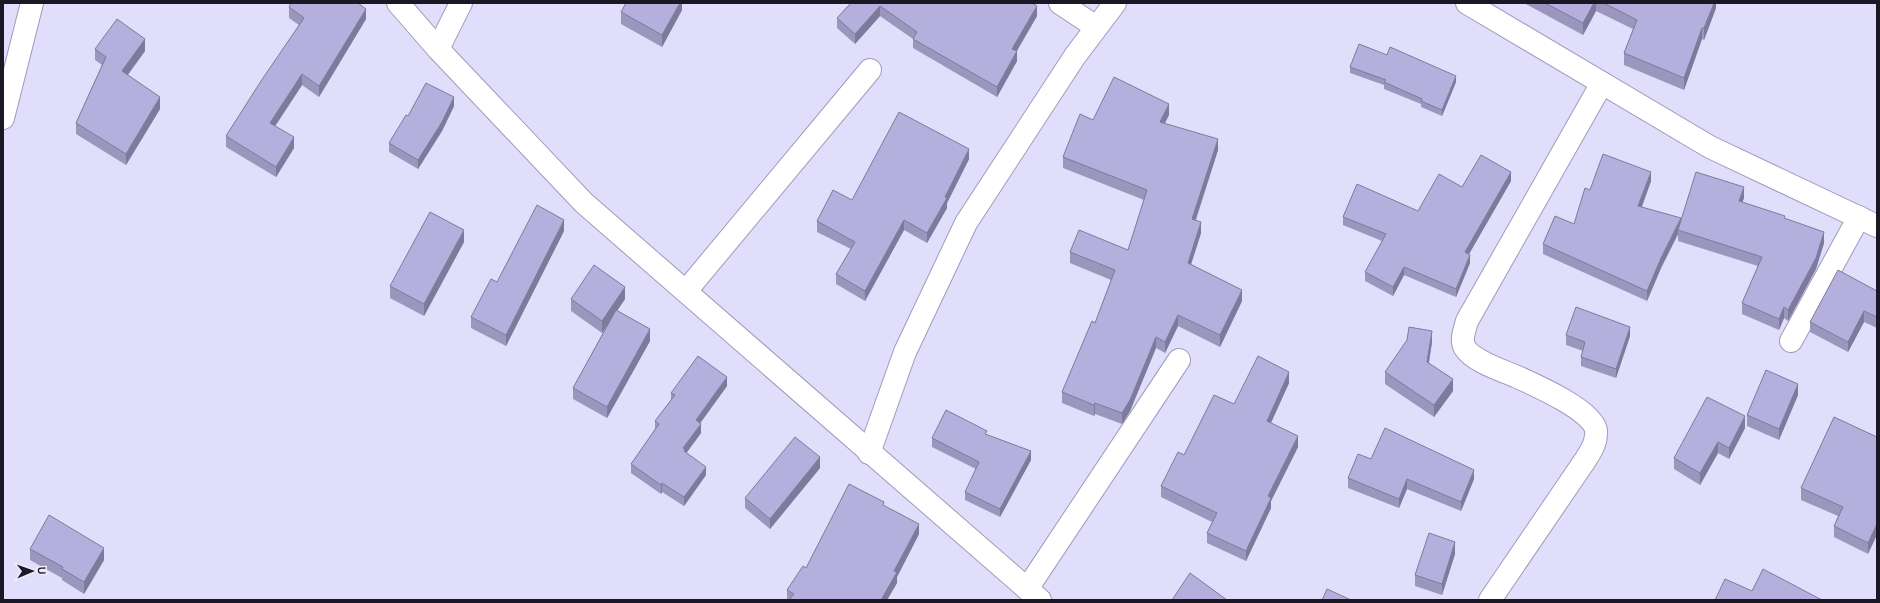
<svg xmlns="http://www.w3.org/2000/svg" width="1880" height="603" viewBox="0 0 1880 603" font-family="Cabin,sans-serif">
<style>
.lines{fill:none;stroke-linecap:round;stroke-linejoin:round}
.minor-casing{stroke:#9e9bbc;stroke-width:24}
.tertiary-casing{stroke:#9e9bbc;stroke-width:24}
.minor{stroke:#fff;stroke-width:22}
.tertiary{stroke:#fff;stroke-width:22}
.wall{fill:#9b96be}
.shaded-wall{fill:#7e7a9b}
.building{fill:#b4afdd;stroke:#7e7a9b}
</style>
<rect width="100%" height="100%" fill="#e0defa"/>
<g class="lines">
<defs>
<g id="minor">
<polyline points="1060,3 1096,27"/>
<polyline points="1467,3 1710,147 1877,226"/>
<polyline points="438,49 461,3"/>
<polyline points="3,118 32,3"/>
<polyline points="686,291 870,70"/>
<polyline points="1791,341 1859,217"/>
<polyline points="869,453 905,352 966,223 1075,56 1115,3"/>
<polyline points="1027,589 1179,360"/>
<path d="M1490 600 1586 459C1591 451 1597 442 1596 431 1595 411 1533 384 1515 376 1501 370 1473 361 1465 348 1460 340 1465 329 1467 321L1602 83"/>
</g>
<polyline id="tertiary" points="398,3 438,49 584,203 1040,600"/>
</defs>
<use href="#minor" class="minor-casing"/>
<use href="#tertiary" class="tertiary-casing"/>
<use href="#minor" class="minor"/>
<use href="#tertiary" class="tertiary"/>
</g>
<g class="wall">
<polygon points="680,3 682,3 682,10 662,47 621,24 621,12"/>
<polygon points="851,3 1037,16 1017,51 1017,61 997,97 913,48 913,39 880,16 855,44 837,28 837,18"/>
<polygon points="1524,3 1716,3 1716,8 1704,40 1702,39 1684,90 1624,65 1624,53 1633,29 1596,11 1583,35"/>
<polygon points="289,7 366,19 319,97 302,85 275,126 294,148 276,177 226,147 226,136 299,25 289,18"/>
<polygon points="95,49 145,51 128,75 160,109 126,165 76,134 76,123 102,65 95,60"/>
<polygon points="1387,55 1456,82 1442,116 1421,107 1421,104 1384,89 1384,85 1350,73 1350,67"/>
<polygon points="454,106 442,131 418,169 389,152 389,143 408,116"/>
<polygon points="1169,115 1164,123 1218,150 1196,220 1201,233 1191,264 1242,301 1220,347 1178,326 1165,353 1156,348 1130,411 1122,424 1095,414 1094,416 1062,403 1062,392 1095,323 1111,280 1070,263 1070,252 1128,250 1144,200 1063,168 1063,157 1093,120"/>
<polygon points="969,159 947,203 947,208 927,243 904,230 865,301 836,284 836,274 851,249 817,232 817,221 852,200"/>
<polygon points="1511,181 1469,254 1470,263 1456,297 1404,275 1393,296 1365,281 1365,272 1382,241 1343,225 1343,217 1418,211 1462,187"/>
<polygon points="1651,181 1642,207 1681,220 1744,198 1742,202 1785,219 1824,243 1816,269 1788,321 1784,318 1779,330 1742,314 1742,303 1758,266 1678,241 1678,234 1661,268 1647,301 1543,254 1543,244 1574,224 1590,190"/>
<polygon points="564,231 506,346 471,328 471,317"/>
<polygon points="464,242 424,316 390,298 390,286"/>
<polygon points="1877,291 1877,328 1864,322 1848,352 1810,332 1810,322"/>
<polygon points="571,299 625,299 617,311 650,341 607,418 573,399 573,388 610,320 602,333 571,311"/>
<polygon points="1566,335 1630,336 1616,378 1581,366 1581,357 1583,351 1566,345"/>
<polygon points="1432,342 1429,363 1453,391 1434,417 1385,384 1385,372"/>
<polygon points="1289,383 1271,423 1298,447 1271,501 1271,508 1246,561 1207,543 1207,533 1212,522 1161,497 1161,486 1184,455 1234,404"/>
<polygon points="727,386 700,423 701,433 686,453 706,475 684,506 662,492 661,494 631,473 631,464 655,429 655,421 671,400 671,393"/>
<polygon points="1798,395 1779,440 1747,426 1747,415"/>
<polygon points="1745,428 1729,459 1718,453 1700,485 1674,469 1674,458"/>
<polygon points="987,435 1031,460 1000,517 965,500 965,492 976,469 932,447 932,438"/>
<polygon points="1877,437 1868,554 1834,537 1834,526 1838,516 1801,500 1801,488"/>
<polygon points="1371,459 1474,479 1461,511 1407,489 1399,508 1348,488 1348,478"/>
<polygon points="820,468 770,529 745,508 745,498"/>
<polygon points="884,506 919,534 897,577 897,583 887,600 787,600 787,590"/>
<polygon points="30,549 104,560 84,594 62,580 62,578 30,560"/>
<polygon points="1455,554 1442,595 1415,586 1415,575"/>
</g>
<g class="shaded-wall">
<polygon points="680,3 682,3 682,10 662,47 662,35"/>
<polygon points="1594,3 1596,3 1596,11 1583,35 1583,23"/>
<polygon points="1714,3 1716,3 1716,8 1704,40 1704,28"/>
<polygon points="880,6 880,16 855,44 855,34"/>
<polygon points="1037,6 1037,16 1012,59 1012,49"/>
<polygon points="366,9 366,19 319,97 319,86"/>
<polygon points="1702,28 1702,39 1684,90 1684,78"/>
<polygon points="145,39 145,51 122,82 122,71"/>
<polygon points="1017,51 1017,61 997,97 997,87"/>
<polygon points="302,74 302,85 270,134 270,123"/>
<polygon points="1456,76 1456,82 1442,116 1442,110"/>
<polygon points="160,97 160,109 126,165 126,154"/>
<polygon points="454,97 454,106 442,131 418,169 418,160"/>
<polygon points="1169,104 1169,115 1160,133 1160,122"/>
<polygon points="294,137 294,148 276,177 276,167"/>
<polygon points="1218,139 1218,150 1192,230 1192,219"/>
<polygon points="969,149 969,159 947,203 947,208 927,243 927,233"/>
<polygon points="1511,172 1511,181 1465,261 1465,252"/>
<polygon points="1651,172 1651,181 1638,216 1638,206"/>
<polygon points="1744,187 1744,198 1739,212 1739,201"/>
<polygon points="1681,218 1681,228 1678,230 1678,234 1661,268 1647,301 1647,291 1661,258"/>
<polygon points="564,220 564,231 506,346 506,335"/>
<polygon points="904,220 904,230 865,301 865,291"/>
<polygon points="1201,222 1201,233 1188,274 1188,263"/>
<polygon points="464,230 464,242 424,316 424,304"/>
<polygon points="1824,232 1824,243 1816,269 1788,321 1788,310"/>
<polygon points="1470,255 1470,263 1456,297 1456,289"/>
<polygon points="1404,267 1404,275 1393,296 1393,287"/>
<polygon points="625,287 625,299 602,333 602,321"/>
<polygon points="1242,290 1242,301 1220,347 1220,335"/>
<polygon points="1784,307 1784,318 1779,330 1779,319"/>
<polygon points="1864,311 1864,322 1848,352 1848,342"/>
<polygon points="1178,315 1178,326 1165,353 1165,342"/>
<polygon points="1630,327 1630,336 1616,378 1616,369"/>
<polygon points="650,329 650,341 607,418 607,407"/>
<polygon points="1432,331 1432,342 1427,373 1427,362"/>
<polygon points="1156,337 1156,348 1130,411 1122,424 1122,413"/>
<polygon points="1289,372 1289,383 1267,431 1267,421"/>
<polygon points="727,377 727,386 696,429 696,420"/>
<polygon points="1453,379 1453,391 1434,417 1434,405"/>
<polygon points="1798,384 1798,395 1779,440 1779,429"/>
<polygon points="1095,403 1095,414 1094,416 1094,405"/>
<polygon points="1745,416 1745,428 1729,459 1729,448"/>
<polygon points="701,424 701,433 685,455 683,448"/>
<polygon points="1298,436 1298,447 1271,501 1271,508 1246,561 1246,551 1268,496"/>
<polygon points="1718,442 1718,453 1700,485 1700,473"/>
<polygon points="1031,451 1031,460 1000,517 1000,509"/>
<polygon points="820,457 820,468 770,529 770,519"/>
<polygon points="706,467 706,475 684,506 684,497"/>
<polygon points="1474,470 1474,479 1461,511 1461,502"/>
<polygon points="1407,479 1407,489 1399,508 1399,499"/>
<polygon points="662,483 662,492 661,494 661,485"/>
<polygon points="919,524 919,534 897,577 897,583 887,600 881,600 894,571"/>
<polygon points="1877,524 1877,535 1868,554 1868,543"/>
<polygon points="1455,542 1455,554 1442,595 1442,584"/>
<polygon points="104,548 104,560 84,594 84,582"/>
</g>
<g class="building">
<polygon points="291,3 358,3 366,9 319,86 302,74 270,123 294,137 276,167 226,136 261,81 304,18 289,7"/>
<polygon points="626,3 680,3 662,35 621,12"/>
<polygon points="851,3 1032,3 1037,6 1012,49 1017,51 997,87 913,39 917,32 880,6 855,34 837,18"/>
<polygon points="1545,3 1594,3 1583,23"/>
<polygon points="1604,3 1714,3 1704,28 1702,28 1684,78 1624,53 1637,20"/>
<polygon points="117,19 145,39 122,71 160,97 126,154 76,123 106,57 95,49"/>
<polygon points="1359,44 1387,55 1390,47 1456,76 1442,110 1421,101 1422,99 1384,82 1386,80 1350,67"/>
<polygon points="1114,77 1169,104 1160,122 1218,139 1192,219 1201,222 1188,263 1242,290 1220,335 1178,315 1165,342 1156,337 1130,400 1122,413 1095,403 1094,405 1062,392 1092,321 1095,323 1115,270 1070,252 1079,230 1128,250 1147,190 1063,157 1080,114 1093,120"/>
<polygon points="426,83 454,97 442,122 418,160 389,143 406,115 408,116"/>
<polygon points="899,112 969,149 945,197 947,198 927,233 904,220 865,291 836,274 855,242 817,221 833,190 852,200"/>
<polygon points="1603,154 1651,172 1638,206 1681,218 1661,258 1647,291 1543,244 1555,216 1574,224 1585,188 1590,190"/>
<polygon points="1481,155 1511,172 1465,252 1470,255 1456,289 1404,267 1393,287 1365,272 1386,234 1343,217 1357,184 1418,211 1439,174 1462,187"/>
<polygon points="1696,172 1744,187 1739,201 1785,216 1784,218 1824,232 1816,258 1788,310 1784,307 1779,319 1742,303 1762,257 1678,230"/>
<polygon points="537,205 564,220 506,335 471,317 491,279 497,282"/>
<polygon points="430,212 464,230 424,304 390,286"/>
<polygon points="594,265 625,287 602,321 571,299"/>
<polygon points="1838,270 1877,291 1877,317 1864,311 1848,342 1810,322"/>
<polygon points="1576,307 1630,327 1616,369 1581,357 1585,342 1566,335"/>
<polygon points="616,310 650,329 607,407 573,388"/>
<polygon points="1409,327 1432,331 1427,362 1453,379 1434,405 1385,372 1407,340"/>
<polygon points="698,356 727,377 696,420 701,424 683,448 685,449 684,451 706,467 684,497 662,483 661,485 631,464 659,424 655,421 675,395 671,393"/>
<polygon points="1258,356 1289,372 1267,421 1298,436 1268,496 1271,498 1246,551 1207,533 1217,513 1161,486 1178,452 1184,455 1214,395 1234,404"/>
<polygon points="1766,370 1798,384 1779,429 1747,415"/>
<polygon points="1707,397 1745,416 1729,448 1718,442 1700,473 1674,458"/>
<polygon points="946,410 987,431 985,434 1031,451 1000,509 965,492 979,462 932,438"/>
<polygon points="1834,417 1877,437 1877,524 1868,543 1834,526 1843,507 1801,488"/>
<polygon points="1385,428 1474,470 1461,502 1407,479 1399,499 1348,478 1358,454 1371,459"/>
<polygon points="795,437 820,457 770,519 745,498"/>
<polygon points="849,484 884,502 883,505 919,524 894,571 897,572 881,600 789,600 794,594 787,590 803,566 806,568"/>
<polygon points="49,515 104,548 84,582 62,569 63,567 30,549"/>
<polygon points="1429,533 1455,542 1442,584 1415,575"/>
<polygon points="1763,569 1822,600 1715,600 1725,579 1752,591"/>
<polygon points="1190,573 1227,600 1172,600"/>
<polygon points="1327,589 1351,600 1322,600"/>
</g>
<rect width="1880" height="603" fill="none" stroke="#1a1825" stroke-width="8"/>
<g transform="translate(32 571) rotate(88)" stroke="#eeedfb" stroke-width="3" paint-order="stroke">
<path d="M0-3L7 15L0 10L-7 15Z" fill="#1a1825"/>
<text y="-6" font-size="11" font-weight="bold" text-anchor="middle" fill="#1a1825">U</text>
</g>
</svg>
